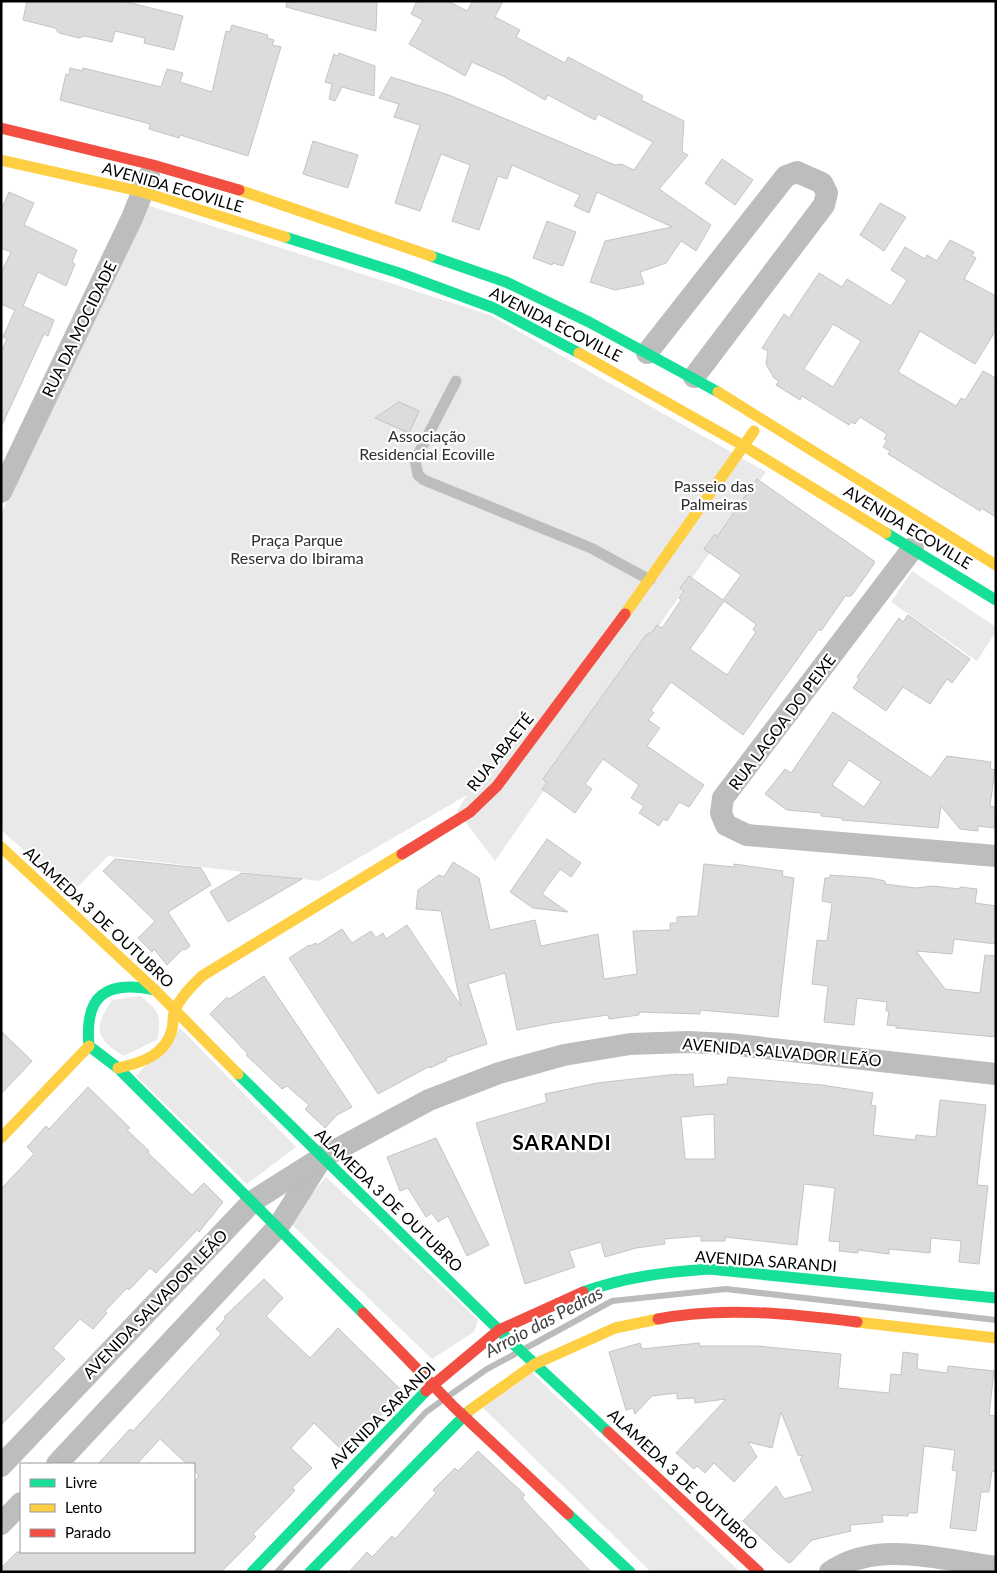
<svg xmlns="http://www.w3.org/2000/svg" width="997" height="1573" viewBox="0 0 997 1573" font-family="Lato,sans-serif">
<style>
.green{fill:#e9e9e9}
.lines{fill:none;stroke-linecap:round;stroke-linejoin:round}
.stream{stroke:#bbb;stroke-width:6}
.building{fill:#dcdcdc;stroke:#c4c4c4;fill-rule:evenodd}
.lane{stroke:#bdbdbd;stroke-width:11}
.street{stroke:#bdbdbd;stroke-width:22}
.fast{stroke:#16e098;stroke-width:11}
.slow{stroke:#ffcf43;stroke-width:11}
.jam{stroke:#f24e42;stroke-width:11}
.labels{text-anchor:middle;stroke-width:4.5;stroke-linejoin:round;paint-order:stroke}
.street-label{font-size:16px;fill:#000;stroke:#fff}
.park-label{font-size:16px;fill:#2e2e2e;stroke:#fff}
.water-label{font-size:18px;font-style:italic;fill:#3f3f3f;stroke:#fff}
.district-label{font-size:21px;font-weight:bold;letter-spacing:1px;fill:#000;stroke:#fff}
</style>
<rect width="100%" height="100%" fill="#fff"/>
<g class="green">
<polygon points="147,205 490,315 766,472 495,861 457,811 467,795 319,881 108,856 72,893 1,830 1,514"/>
<polygon points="912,571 996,627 996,631 977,661 891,602"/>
<path d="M141 996C160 1012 161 1014 158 1039L124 1056C95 1039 93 1027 112 1000Z"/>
<polygon points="180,1028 296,1147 247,1184 136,1076"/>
<polygon points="326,1177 478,1320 474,1332 432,1359 288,1221"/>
<polygon points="532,1373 740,1572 651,1572 483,1408"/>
</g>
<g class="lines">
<g class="stream">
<polyline points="526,1348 612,1301 726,1289 996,1320"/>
<polyline points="450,1395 487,1369 515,1354"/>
<polyline points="277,1572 426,1412 440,1402"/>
</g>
</g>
<g class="building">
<polygon points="27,1 123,1 183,16 174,50 144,43 145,38 115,31 112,42 85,36 79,38 59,33 55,28 23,20"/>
<polygon points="287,1 377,1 376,31 286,7"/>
<polygon points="417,1 448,1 467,11 473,1 503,1 495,17 520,30 516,37 565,63 568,57 643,96 641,100 684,121 682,152 688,155 659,189 711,225 696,251 681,241 666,263 640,272 644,284 615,290 590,282 605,241 672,227 597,192 589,213 574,206 580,195 512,165 507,179 498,176 479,230 452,221 470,165 441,154 420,211 395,203 420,125 394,117 399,104 379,98 391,77 449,95 615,165 621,164 634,170 653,142 598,114 595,120 548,95 545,100 505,77 472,62 465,76 409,44 423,20 411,14"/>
<polygon points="232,25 268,35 267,38 274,40 272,45 281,47 248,156 180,135 179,138 149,129 150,124 60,100 66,74 69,75 70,68 82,71 83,68 161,87 167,69 183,73 180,82 212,92 226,31 230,32"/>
<polygon points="339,53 375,66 374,96 342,87 335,101 329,99 332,84 325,82 334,54 338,56"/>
<polygon points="313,141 358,155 348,188 303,174"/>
<polygon points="722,159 753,180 735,205 705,183"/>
<polygon points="9,192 34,203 24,225 77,250 72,262 75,264 66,286 38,272 23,306 54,320 48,336 44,334 1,427 1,352 7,339 3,337 15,310 1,304 1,273 11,252 1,248 1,210"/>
<polygon points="880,203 906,217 884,251 860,235"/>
<polygon points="547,221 576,232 563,266 553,263 552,265 533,258"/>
<path d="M950 240 974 252 972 256 976 258 964 279 996 296V330L975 364 920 331 898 372 956 406 961 398 965 400 983 371 996 378V517L981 508 980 511 888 454 890 451 883 447 887 441 884 439 887 434 860 417 855 424 851 422 849 425 802 396 800 400 776 385 779 381 774 378 766 364 768 351 762 348 784 314 789 318 819 273 842 287 847 279 891 306 907 280 891 270 905 247 925 259 927 255 937 261ZM833 324 861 341 833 387 804 369Z"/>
<polygon points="399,402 419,411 409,433 375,418"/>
<path d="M757 479 874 561V564L852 595 848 597 846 595 821 631 819 629 743 735 671 682 651 710 654 713 648 720 660 728 647 746 704 785 689 807 679 802 667 821 663 819 659 826 639 813 644 806 631 798 639 785 603 759 585 784 592 789 575 813 542 789 547 783 543 779 646 635 652 632 657 625 662 628 681 600 679 598 684 591 680 588 689 576 723 600 741 575 704 549 715 534 717 537ZM724 601 756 624 753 630 756 632 727 675 690 649Z"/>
<polygon points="908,615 970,659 952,683 947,679 930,704 903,687 886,711 853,688 859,679 857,677 899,618 903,622"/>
<path d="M833 712 931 778 947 756 991 762 990 769 995 770 990 806 996 807 994 828 978 826V831L960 829 941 806 938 828 842 820V818L821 816V813L787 810 765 794 785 769 791 773ZM849 760 881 782 864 807 832 785Z"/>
<polygon points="547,839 581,863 571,877 560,869 542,894 568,912 533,908 510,892"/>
<polygon points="115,859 201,868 211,885 168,912 190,946 185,950 183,949 167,965 154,949 152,952 138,938 155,921 103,871"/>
<polygon points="453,862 479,878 490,930 535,920 541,946 598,934 604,979 637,974 633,931 670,930 670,923 677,923 677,917 698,916 704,864 734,867 734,864 783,871 782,876 794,878 778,1017 700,1010 700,1014 639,1012 639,1015 609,1019 608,1015 552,1023 517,1030 505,973 468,984 487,1044 446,1058 447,1060 430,1068 430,1066 378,1094 289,958 309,945 310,946 316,943 317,945 342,929 352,943 371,931 376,938 383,933 386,939 407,925 461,1006 441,911 416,909 418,890 439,875 444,877"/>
<polygon points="242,873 302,879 228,922 210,892"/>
<polygon points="830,875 871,878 885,881 885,884 916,888 932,886 960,889 960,887 977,889 975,903 996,906 996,944 954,939 952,954 916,951 945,989 980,993 985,955 996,956 996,1037 896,1028 896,1026 887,1025 889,1011 886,1011 887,1002 857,998 854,1025 824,1022 828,986 812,984 817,940 827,941 832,903 822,901 825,878 830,878"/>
<polygon points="264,976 352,1107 337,1115 325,1128 305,1109 309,1105 287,1086 282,1089 246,1055 248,1054 210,1014 227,997 229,999"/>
<polygon points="1,1031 32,1061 1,1094"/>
<path d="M678 1074V1075L693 1074 694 1087 727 1084 728 1077 822 1085 873 1093 871 1105 876 1106 873 1135 915 1140 916 1135 936 1137 940 1100 986 1105 977 1185 988 1186 979 1264 959 1262 961 1241 931 1238 930 1253 889 1249V1254L858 1250V1253L839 1251 840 1242 829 1241 835 1188 804 1184 797 1245 725 1237V1241H701V1236L664 1239 665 1244 636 1248 605 1257 601 1242 569 1251 575 1267 525 1284 476 1123 547 1102 545 1094 597 1083ZM714 1114 715 1159H685L681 1117Z"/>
<polygon points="88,1087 130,1128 127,1130 149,1151 148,1153 192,1195 204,1183 223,1202 199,1232 197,1230 156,1273 150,1268 129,1290 127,1288 105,1311 107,1313 93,1329 80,1319 53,1348 65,1359 1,1425 1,1189 34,1154 27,1147 46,1126 49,1129"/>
<polygon points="436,1138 489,1245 467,1256 448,1216 438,1222 432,1213 426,1217 408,1188 400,1191 387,1157"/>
<polygon points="264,1279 283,1298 266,1316 310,1358 338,1328 403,1392 345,1453 314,1423 291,1448 312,1468 292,1488 295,1490 290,1496 253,1534 256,1537 221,1572 1,1572 1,1568 17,1552 194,1552 194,1482 199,1476 194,1470 194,1464 187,1464 160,1439 137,1464 98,1464 130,1429 133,1431 221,1334 216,1329 226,1318 224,1317"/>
<polygon points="640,1343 642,1349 699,1343 700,1346 757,1346 841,1354 838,1388 889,1393 891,1374 901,1375 903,1352 918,1354 917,1369 947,1373 948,1366 994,1371 989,1415 996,1416 996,1472 992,1471 989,1492 981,1492 976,1531 950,1528 957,1471 952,1470 955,1450 924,1446 917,1513 908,1513 908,1516 882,1515 883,1522 850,1525 851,1531 812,1540 790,1563 786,1561 743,1521 776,1486 784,1499 813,1491 800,1459 803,1456 798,1455 781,1412 772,1448 748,1442 757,1457 734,1482 714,1463 705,1473 697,1466 694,1469 676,1453 726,1399 695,1403 694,1398 677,1399 677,1393 652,1396 635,1414 633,1408 626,1410 609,1352"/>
<polygon points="478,1451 525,1495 522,1498 591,1572 349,1572 367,1552 372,1557 392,1536 395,1539 436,1493 433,1490 455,1468 458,1471"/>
</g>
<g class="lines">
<polyline class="lane" points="456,381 415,460 418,475 424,480 591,548 650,580"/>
<g class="street">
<polyline points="647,353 786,176 797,172 822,183 827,193 824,205 694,377"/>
<polyline points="1,492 132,218 149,176"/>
<polyline points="913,548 723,798 721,813 726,825 747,835 996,856"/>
<polyline points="57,1464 278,1227 318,1164"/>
<polyline points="1,1466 253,1201 321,1158 429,1100 499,1073 564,1055 630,1044 688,1042 729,1044 996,1074"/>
<polyline points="1,1524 21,1503"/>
<path d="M830 1572C876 1539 943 1560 996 1567"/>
</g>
<g class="fast">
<polyline points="285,237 399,273 494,308 579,353"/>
<polyline points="431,256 506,282 589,322 718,392"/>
<polyline points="886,533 996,600"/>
<polyline points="89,1046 118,1068 363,1313"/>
<path d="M89 1046C84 994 107 980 155 990"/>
<polyline points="238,1074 507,1338 608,1432"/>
<path d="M583 1292C625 1277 666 1272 709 1269L996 1298"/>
<polyline points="568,1514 630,1572"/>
<polyline points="252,1572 426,1391"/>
<polyline points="310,1572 470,1410"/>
</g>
<g class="slow">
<polyline points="1,160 143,192 285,237"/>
<polyline points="239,190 431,256"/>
<polyline points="579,353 744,446 886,533"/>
<polyline points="718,392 996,565"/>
<polyline points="625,614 754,431"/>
<polyline points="1,847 155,990 238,1074"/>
<path d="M118 1068C141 1063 166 1055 172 1029 174 1022 172 1016 175 1010 181 996 192 986 202 976L402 854"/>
<polyline points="1,1138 89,1046"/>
<polyline points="857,1322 996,1338"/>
<polyline points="470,1410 535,1364 615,1328 658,1319"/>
</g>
<g class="jam">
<polyline points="1,128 153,165 239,190"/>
<polyline points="402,854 470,812 497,786 625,614"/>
<polyline points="363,1313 454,1407 568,1514"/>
<path d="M658 1319C722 1306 792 1314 857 1322"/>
<polyline points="426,1391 499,1330 583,1292"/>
<polyline points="608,1432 759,1572"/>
</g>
</g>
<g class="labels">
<g class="street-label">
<text transform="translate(173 187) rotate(16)" y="6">AVENIDA ECOVILLE</text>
<text transform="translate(556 324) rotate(27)" y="6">AVENIDA ECOVILLE</text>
<text transform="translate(79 329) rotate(-64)" y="6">RUA DA MOCIDADE</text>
<text transform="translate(908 527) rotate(31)" y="6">AVENIDA ECOVILLE</text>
<text transform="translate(782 722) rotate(-53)" y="6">RUA LAGOA DO PEIXE</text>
<text transform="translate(500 752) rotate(-51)" y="6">RUA ABAETÉ</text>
<text transform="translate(99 917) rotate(43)" y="6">ALAMEDA 3 DE OUTUBRO</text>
<text transform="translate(782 1052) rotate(5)" y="6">AVENIDA SALVADOR LEÃO</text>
<text transform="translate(389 1200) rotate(44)" y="6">ALAMEDA 3 DE OUTUBRO</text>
<text transform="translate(766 1261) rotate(4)" y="6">AVENIDA SARANDI</text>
<text transform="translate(155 1304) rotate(-46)" y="6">AVENIDA SALVADOR LEÃO</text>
<text transform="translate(382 1415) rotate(-45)" y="6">AVENIDA SARANDI</text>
<text transform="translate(683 1479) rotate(43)" y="6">ALAMEDA 3 DE OUTUBRO</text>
</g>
<g class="park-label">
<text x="427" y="442">Associação<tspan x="427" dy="18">Residencial Ecoville</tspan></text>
<text x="714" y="492">Passeio das<tspan x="714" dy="18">Palmeiras</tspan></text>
<text x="297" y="546">Praça Parque<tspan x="297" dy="18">Reserva do Ibirama</tspan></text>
</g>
<g class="water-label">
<text transform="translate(544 1322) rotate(-28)" y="6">Arroio das Pedras</text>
</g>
<g class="district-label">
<text x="562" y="1150">SARANDI</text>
</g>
</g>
<rect width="997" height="1573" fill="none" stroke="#000000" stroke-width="5"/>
<rect x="20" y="1463" width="175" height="90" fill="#ffffff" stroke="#999999"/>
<rect x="30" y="1479" width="25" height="8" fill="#16e098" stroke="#999999"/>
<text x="65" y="1488" font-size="15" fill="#000000">Livre</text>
<rect x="30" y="1504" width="25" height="8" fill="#ffcf43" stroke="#999999"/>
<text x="65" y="1513" font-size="15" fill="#000000">Lento</text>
<rect x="30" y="1529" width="25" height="8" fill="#f24e42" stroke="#999999"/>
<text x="65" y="1538" font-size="15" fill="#000000">Parado</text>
</svg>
